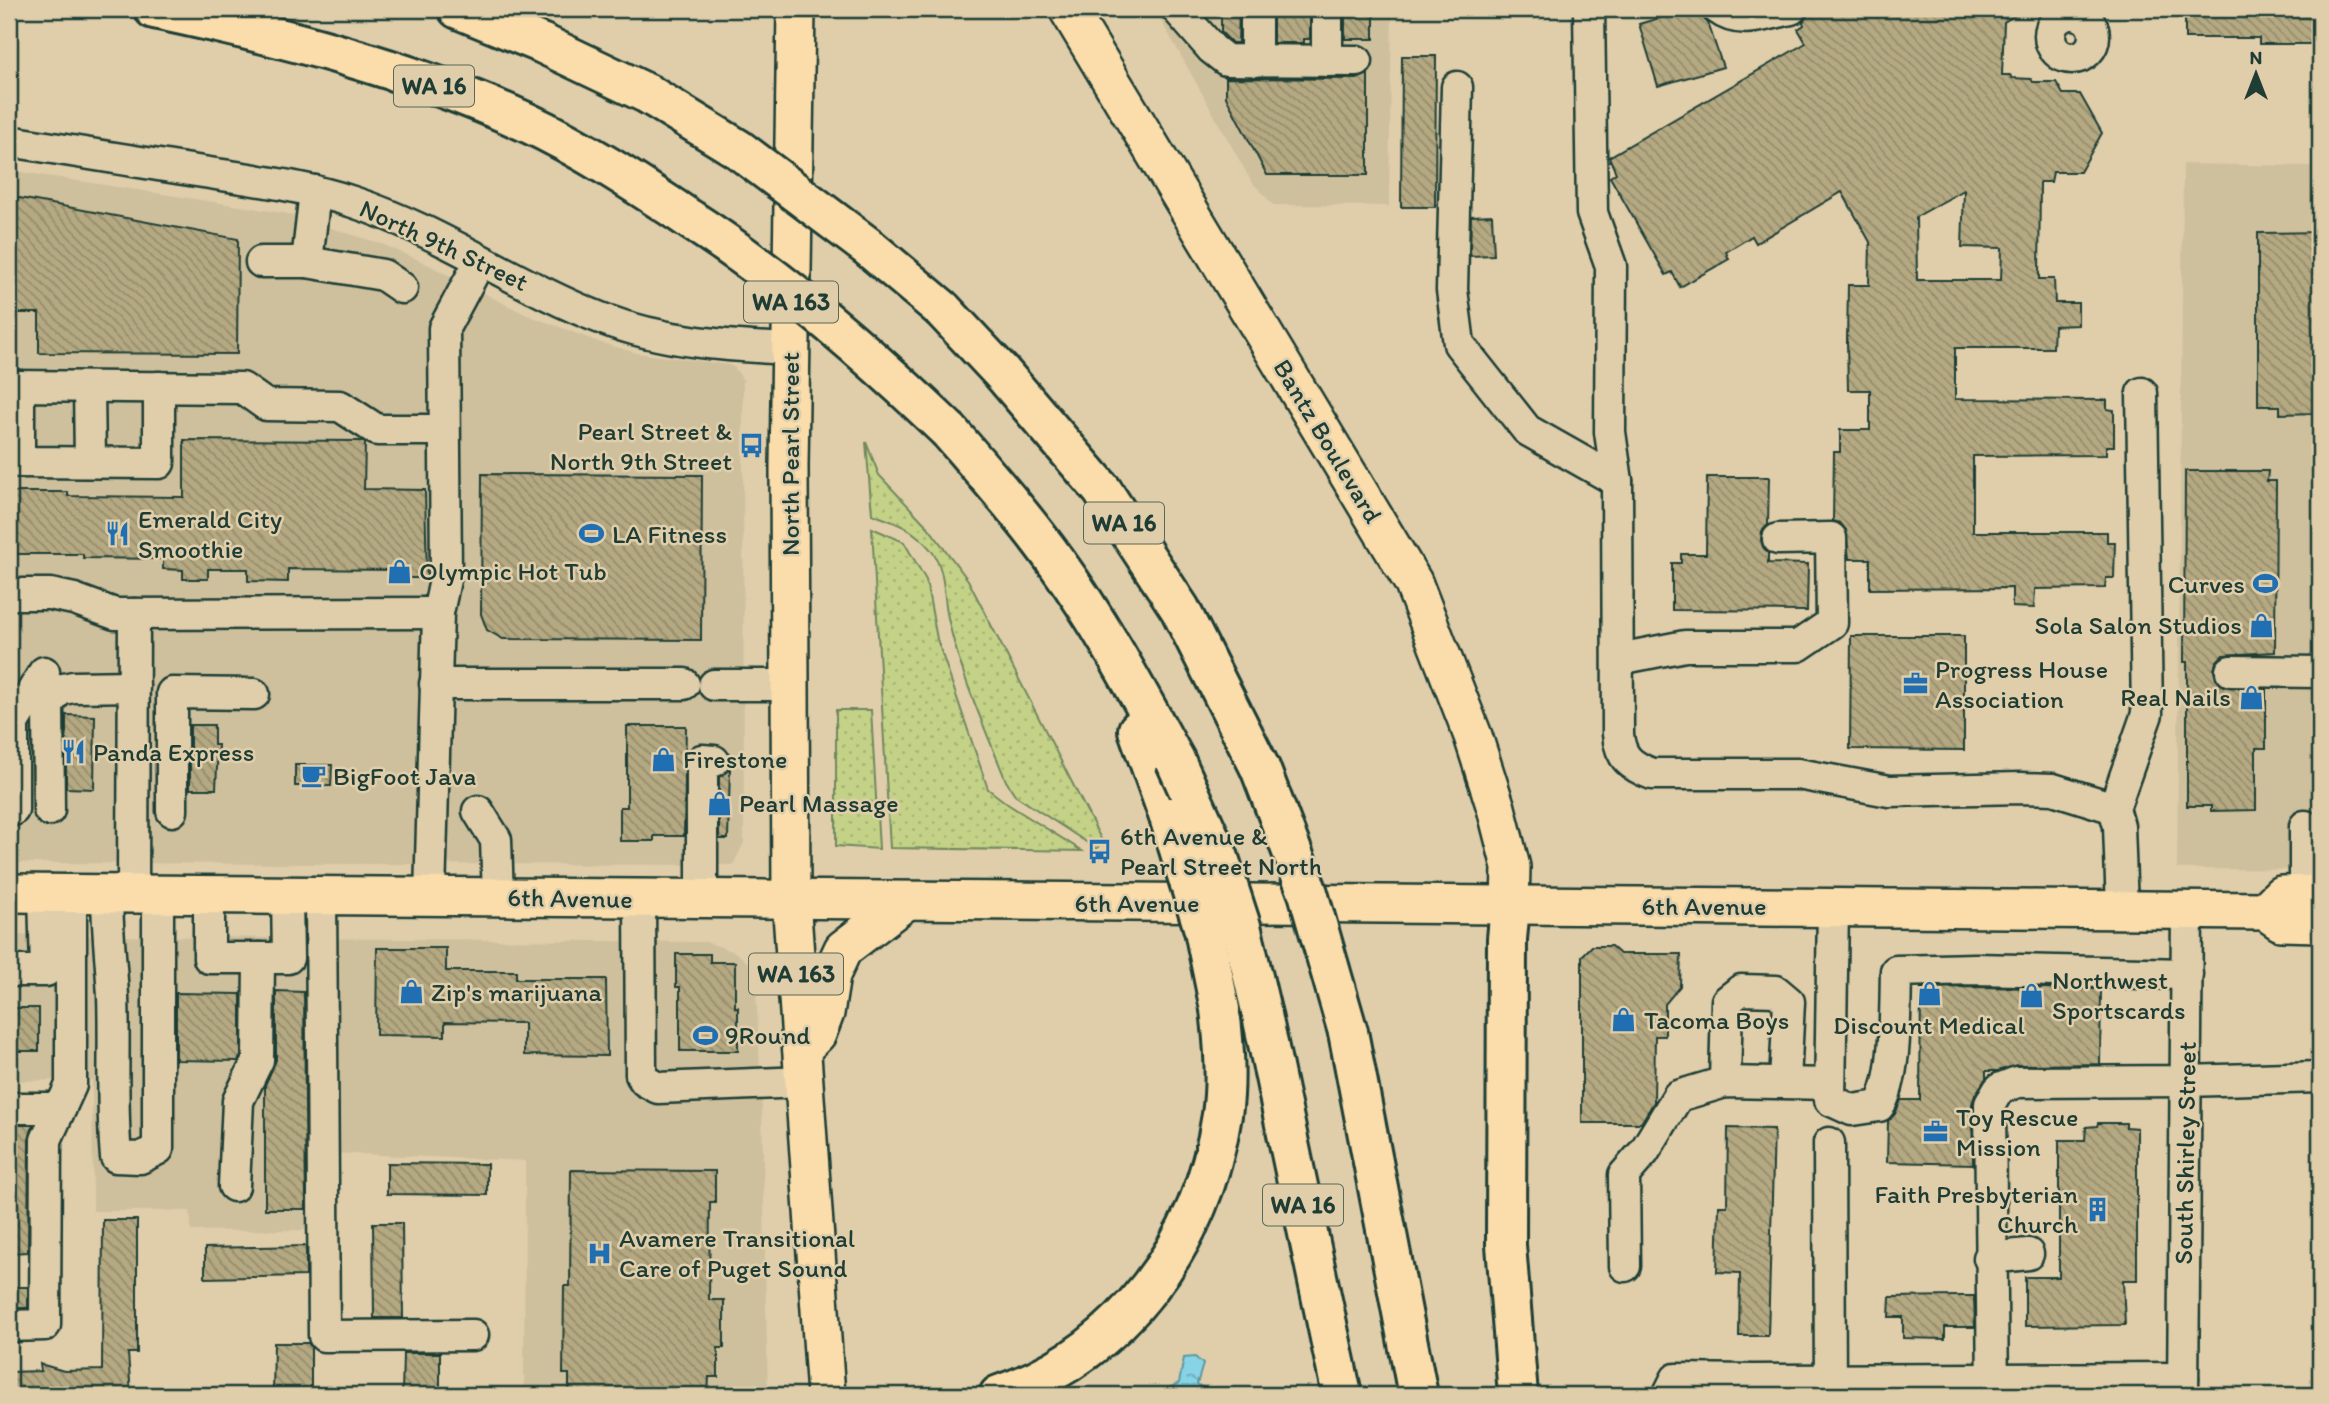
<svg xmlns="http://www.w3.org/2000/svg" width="2329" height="1404" viewBox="0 0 2329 1404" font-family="Itim,sans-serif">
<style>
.built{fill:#cfc09d}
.grass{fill:url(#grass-dots);stroke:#71885e;stroke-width:2}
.water{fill:url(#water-ripples);stroke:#5e989f;stroke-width:2}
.building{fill:url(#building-back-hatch);stroke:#1f3d34;stroke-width:2;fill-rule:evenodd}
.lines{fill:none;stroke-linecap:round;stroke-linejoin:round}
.minor-casing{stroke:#1f3d34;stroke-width:35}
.major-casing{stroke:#1f3d34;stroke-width:42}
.highway-casing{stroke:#1f3d34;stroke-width:44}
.minor{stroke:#e0ceab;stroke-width:30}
.major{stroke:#fbddab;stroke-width:37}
.highway{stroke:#fbddab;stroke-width:38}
.highway-bridge-casing{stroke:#1f3d34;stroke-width:44;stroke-linecap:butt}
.highway-bridge{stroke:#fbddab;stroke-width:38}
.labels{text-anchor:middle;stroke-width:5;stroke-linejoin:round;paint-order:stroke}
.shield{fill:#e0ceab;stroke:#596858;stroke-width:2}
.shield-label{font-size:24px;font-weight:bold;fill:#1f3d34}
.street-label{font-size:26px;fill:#1f3d34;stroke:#e0ceab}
.poi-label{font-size:26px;fill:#1f3d34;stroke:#e0ceab;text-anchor:start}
</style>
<defs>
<pattern id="grass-dots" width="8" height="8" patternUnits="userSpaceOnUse" patternTransform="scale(1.75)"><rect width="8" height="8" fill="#c3d287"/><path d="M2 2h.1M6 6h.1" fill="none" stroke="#a7b575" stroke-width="1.8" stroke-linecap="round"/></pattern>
<pattern id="water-ripples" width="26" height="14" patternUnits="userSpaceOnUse" patternTransform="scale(1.75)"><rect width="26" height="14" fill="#88d4e7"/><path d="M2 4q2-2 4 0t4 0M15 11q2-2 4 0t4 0" fill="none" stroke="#6fadbc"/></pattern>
<pattern id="building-back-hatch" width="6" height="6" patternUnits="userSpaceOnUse" patternTransform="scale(1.75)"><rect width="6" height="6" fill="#b5a982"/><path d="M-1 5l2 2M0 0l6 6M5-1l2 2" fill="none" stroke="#938b6b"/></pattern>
</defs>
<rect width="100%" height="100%" fill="#e0ceab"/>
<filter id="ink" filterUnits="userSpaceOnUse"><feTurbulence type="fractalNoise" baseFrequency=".0143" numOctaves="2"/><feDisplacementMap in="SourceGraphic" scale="14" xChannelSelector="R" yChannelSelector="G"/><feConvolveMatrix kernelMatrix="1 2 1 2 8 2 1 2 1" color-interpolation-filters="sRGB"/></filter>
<g filter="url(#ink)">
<g class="built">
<polygon points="1152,9 1392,9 1389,206 1273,205 1251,181 1158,15"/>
<polygon points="2183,164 2320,166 2320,870 2177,869"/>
<polygon points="9,170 284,213 382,244 419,260 525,314 599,342 637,353 729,365 735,368 743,380 744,843 733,865 9,863"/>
<polygon points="9,935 707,942 735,952 755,968 762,1110 768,1395 524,1395 525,1161 332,1153 332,1230 191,1231 190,1211 93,1211 92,1080 9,1081"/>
</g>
<g class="grass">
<path d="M866 442 879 475 928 527 968 580 1101 839 1097 849 1016 796 1006 781C985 728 960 674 948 618 943 596 946 569 931 550 913 528 897 523 872 514Z"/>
<polygon points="872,528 904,542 926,580 937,639 988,789 1009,805 1082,851 890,848"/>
<polygon points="836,710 871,710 879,849 836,846"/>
</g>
<polygon class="water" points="1195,1357 1203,1364 1197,1384 1215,1395 1167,1395 1165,1390 1179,1383 1184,1358"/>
<g class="building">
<polygon points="1221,9 1239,9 1238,43 1232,43 1221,32"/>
<polygon points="1273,9 1310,9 1310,39 1304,39 1304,43 1273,43"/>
<rect x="1345" y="9" width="29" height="30"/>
<polygon points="1690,9 1701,9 1702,17 1708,23 1723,67 1658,86 1639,24"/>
<path d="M1880 9H2026L2004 22 2002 75H2010L2012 78 2031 79 2033 82H2056L2063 94H2080L2102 133 2080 172H2053L2051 182H2040L2039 279H2054L2055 303H2078V325L2054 326 2053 348H1955V399L2107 400V409L2114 410V446H2106V455L1973 456V532H2107V542H2115L2114 578H2106L2105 588 2035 589 2034 608 2012 607V588L1870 589V559H1849L1846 530 1840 523 1833 521 1834 452H1840V430H1870V390H1848L1847 342 1848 285H1869L1870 242 1842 192 1756 243 1752 236 1726 252 1729 259 1680 287 1672 272 1666 275 1610 177 1616 173 1609 157 1806 43 1798 29 1804 25 1803 22 1807 16 1816 11H1880ZM1964 190 1962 247 2002 248 2001 280H1917L1916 217Z"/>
<polygon points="2185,9 2315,9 2315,44 2259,44 2259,38 2185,38"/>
<polygon points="1402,56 1436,56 1435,207 1401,207"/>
<polygon points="1368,74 1368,175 1267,175 1226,97 1226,78 1357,79"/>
<polygon points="9,196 238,239 237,354 39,353 39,313 9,313"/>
<polygon points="1492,215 1494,255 1470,256 1471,216"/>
<polygon points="2320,232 2320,413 2280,414 2280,406 2258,406 2258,233"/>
<polygon points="184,440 362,441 365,443 364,489 425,490 427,578 398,578 398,570 288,569 288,582 248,581 248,569 208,569 208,579 183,579 183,570 163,569 163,559 83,558 83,554 9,554 9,492 68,492 68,496 184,497"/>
<polygon points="2185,471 2268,471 2267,481 2276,481 2275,652 2223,655 2216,662 2214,670 2216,679 2223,686 2266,689 2266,748 2256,748 2256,810 2211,811 2211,806 2187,806 2187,662 2184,662"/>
<polygon points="482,474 702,475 701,640 503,639 487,630 481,614"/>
<polygon points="1707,477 1769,477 1768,525 1762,531 1761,540 1763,547 1768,553 1768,563 1808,564 1807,611 1672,610 1672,563 1681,563 1681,554 1706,554"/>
<polygon points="1851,636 1964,636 1964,750 1850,749"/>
<polygon points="66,715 95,716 94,789 66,788"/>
<polygon points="190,725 214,725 214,745 218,745 216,789 190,789"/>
<polygon points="627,726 686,726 684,836 654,836 654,841 620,841 620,807 627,807"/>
<polygon points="295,765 332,765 331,786 295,786"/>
<polygon points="730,768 728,839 719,839 719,777"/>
<polygon points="1592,946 1611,946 1620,954 1681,954 1680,986 1665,1004 1665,1036 1655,1036 1654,1102 1641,1123 1582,1123 1582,956"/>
<polygon points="377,948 446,948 446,971 516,971 516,979 606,979 607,1056 524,1055 524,1023 445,1022 445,1036 376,1035"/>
<polygon points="676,954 710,954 710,962 735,962 735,1007 738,1007 738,1051 680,1051 680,987 676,987"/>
<polygon points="1975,987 2101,989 2100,1064 2017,1065 1998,1071 1986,1071 1986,1078 1975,1095 1972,1104 1973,1164 1887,1162 1888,1121 1895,1114 1901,1100 1920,1100 1921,988"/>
<polygon points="276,991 304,992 306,1209 265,1209 265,1085 276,1060"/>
<polygon points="176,993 241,994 241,1056 238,1061 176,1060"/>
<rect x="9" y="1008" width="30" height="43"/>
<polygon points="2098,1123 2126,1123 2126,1127 2137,1128 2137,1280 2123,1280 2125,1325 2025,1326 2025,1277 2059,1277 2059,1140 2085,1140 2086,1127 2097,1126"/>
<polygon points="9,1125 33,1125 29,1140 28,1252 9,1253"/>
<polygon points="1728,1128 1774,1129 1768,1336 1739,1336 1740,1273 1717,1272 1719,1206 1727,1206"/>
<polygon points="387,1163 487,1164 487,1195 387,1194"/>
<polygon points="571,1170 715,1171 715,1202 710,1202 709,1300 724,1300 724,1348 718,1348 718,1377 709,1377 708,1395 569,1395 569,1374 563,1374 564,1286 570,1286"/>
<polygon points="103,1220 137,1220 137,1353 128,1353 131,1395 9,1395 9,1372 41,1371 40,1364 64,1371 102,1370"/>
<polygon points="373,1223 402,1223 403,1318 374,1318"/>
<polygon points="306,1246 306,1276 205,1278 205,1248"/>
<rect x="9" y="1287" width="19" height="21"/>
<polygon points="1958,1296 1974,1296 1975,1327 1945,1327 1945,1339 1903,1338 1903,1317 1889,1317 1890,1297"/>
<polygon points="274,1343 308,1343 311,1347 311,1395 273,1395"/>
<polygon points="403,1353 440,1353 440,1395 402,1395"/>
</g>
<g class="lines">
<defs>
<g id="minor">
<polyline points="1177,9 1212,49 1226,60 1357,61"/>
<path d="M1589 9 1592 213 1611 266 1610 432 1617 481 1618 734C1620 758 1631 766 1652 774H1798L1889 791 2021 788 2053 789 2114 808"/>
<path d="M1718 9C1740 26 1766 14 1791 9"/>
<circle cx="2072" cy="36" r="22"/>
<polyline points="1256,61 1256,9"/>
<polyline points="1327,61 1327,9"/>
<polyline points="1457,87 1452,290 1459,344 1527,430 1617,481"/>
<path d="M9 141C73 151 138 162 203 172 253 180 305 186 353 202 441 231 517 286 603 319 663 342 726 346 790 349"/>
<polyline points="261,262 307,262 383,275 402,288"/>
<polyline points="307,262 315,191"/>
<polyline points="9,386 242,388 266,405 340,406 377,430 444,430"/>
<polyline points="19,386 19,462 159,463 159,387"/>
<polyline points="89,387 90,462"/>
<polyline points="9,594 50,594 74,599 115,614 438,613"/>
<polyline points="1619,659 1685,646 1798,646 1832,623 1831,538 1778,539"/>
<polyline points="2231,671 2320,672"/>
<polyline points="435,684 684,684"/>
<polyline points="714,685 791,685"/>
<polyline points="13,810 13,723 44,672"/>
<polyline points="49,810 48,704 59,690 73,687 134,686"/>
<polyline points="172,811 172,693 254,694"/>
<polyline points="478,811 496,840 498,897"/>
<polyline points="2305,826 2305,894"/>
<path d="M107 894C107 928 111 961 113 996 115 1049 111 1103 116 1157L140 1158 158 1149V894"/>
<polyline points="133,894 134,614"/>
<polyline points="209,894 209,958 288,958 287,895"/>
<polyline points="321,895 324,1336 473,1335"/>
<polyline points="430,896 438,613 446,575 444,328 480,261"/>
<polyline points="640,898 641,1075 645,1081 658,1088 804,1082"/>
<polyline points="702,899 702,760 714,761"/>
<path d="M1833 907 1830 1100 1852 1110 1879 1106C1897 1079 1895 1006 1896 971L1975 969 2187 974"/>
<polyline points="2122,909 2119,826 2114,808 2147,714 2142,393"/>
<polyline points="9,971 46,971 44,893"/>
<polyline points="1725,1082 1727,1001 1741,990 1776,991 1789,1002 1785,1082"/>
<polyline points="9,1108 61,1108"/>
<polyline points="1829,1143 1830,1395"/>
<polyline points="234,1186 238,1101 258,1060 259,958"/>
<polyline points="1989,1258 2028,1254"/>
<polyline points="1625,1266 1624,1175 1644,1152 1678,1096 1725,1082 1830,1084"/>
<polyline points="9,1326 45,1325 46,1140 71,1085 71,893"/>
<polyline points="1668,1395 1676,1379 1754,1380 2183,1378"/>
<polyline points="1993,1395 1990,1104 1999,1089 2017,1082 2186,1081 2320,1077"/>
<polyline points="2183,1395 2187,911"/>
</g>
<g id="major">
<polyline points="796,9 789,466 791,899 826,1395"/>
<polyline points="1068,9 1413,582 1473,736 1496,808 1511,867 1510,906"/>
<polyline points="9,893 2265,911 2281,922 2320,923"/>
<polyline points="2265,911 2281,895 2320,894"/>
<polyline points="802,1049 817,1034 825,1013 831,975 843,949 906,901"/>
</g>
<g id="highway">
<path d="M154 9C282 36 407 68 526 122 584 149 638 185 691 220"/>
<polyline points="458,9 541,43 648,94"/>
<polyline points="942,309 1002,373 1102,490 1180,609 1260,768"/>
<path d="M949 431C986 474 1024 517 1057 563 1102 625 1138 693 1175 760"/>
<polyline points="1138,730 1169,817"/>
<polyline points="1510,906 1507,939 1506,1245 1518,1395"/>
<polyline points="1262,1015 1342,1395"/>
<polyline points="1348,1032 1418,1395"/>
<path d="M999 1395C1122 1354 1203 1242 1222 1115 1227 1080 1224 1044 1220 1009"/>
</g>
</defs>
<use href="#minor" class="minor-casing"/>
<use href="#major" class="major-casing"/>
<use href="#highway" class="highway-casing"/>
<use href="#minor" class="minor"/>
<use href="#major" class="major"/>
<use href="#highway" class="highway"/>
<defs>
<g id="highway-bridge">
<polyline points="648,94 738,149 867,246 942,309"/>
<path d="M691 220C784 280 869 354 949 431"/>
<polyline points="1175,760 1219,858 1241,926 1262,1015"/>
<polyline points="1260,768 1308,893 1348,1032"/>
<polyline points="1169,817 1204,930 1220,1009"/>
</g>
</defs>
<use href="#highway-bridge" class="highway-bridge-casing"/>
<use href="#highway-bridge" class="highway-bridge"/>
</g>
</g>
<defs>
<symbol id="bus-bare" viewBox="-9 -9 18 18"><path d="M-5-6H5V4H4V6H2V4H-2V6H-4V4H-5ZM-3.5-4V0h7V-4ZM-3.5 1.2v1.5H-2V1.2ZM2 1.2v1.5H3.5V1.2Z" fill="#1f6fb2" stroke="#e0ceab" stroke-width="2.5" paint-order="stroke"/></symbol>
<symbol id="restaurant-bare" viewBox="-9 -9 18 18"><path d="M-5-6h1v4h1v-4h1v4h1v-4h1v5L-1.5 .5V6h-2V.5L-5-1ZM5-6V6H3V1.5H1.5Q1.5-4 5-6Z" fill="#1f6fb2" stroke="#e0ceab" stroke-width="2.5" paint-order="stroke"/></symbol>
<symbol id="stadium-bare" viewBox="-9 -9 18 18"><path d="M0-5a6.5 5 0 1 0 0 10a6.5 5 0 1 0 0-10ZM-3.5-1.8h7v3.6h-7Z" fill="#1f6fb2" stroke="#e0ceab" stroke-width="2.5" paint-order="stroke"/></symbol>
<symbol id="shop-bare" viewBox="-9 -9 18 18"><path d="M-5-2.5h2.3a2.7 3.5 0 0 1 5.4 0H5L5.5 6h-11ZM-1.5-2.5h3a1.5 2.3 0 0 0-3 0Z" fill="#1f6fb2" stroke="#e0ceab" stroke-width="2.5" paint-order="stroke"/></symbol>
<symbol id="office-bare" viewBox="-9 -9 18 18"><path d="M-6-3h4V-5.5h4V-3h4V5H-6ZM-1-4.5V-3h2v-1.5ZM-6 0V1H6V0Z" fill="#1f6fb2" stroke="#e0ceab" stroke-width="2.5" paint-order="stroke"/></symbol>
<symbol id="cafe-bare" viewBox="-9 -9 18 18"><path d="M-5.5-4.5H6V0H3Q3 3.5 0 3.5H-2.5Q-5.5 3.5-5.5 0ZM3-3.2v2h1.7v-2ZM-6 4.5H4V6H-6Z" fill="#1f6fb2" stroke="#e0ceab" stroke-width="2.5" paint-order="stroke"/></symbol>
<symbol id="building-bare" viewBox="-9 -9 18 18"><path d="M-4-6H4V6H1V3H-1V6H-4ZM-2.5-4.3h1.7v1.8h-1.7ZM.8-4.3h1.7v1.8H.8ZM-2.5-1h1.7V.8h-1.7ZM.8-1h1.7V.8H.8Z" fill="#1f6fb2" stroke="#e0ceab" stroke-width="2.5" paint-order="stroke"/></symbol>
<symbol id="hospital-bare" viewBox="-9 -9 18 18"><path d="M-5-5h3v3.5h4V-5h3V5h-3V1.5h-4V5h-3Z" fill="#1f6fb2" stroke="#e0ceab" stroke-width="2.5" paint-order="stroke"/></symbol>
</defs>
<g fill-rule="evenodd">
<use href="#bus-bare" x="734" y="428" width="35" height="35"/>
<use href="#restaurant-bare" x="100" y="516" width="35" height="35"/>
<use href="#stadium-bare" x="574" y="516" width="35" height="35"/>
<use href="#shop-bare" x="382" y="554" width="35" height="35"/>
<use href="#stadium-bare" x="2248" y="566" width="35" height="35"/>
<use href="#shop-bare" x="2244" y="608" width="35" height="35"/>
<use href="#office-bare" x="1898" y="666" width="35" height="35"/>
<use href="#shop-bare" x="2234" y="680" width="35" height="35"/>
<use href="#restaurant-bare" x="56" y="734" width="35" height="35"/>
<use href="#shop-bare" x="646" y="742" width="35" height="35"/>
<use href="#cafe-bare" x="296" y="758" width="35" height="35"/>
<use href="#shop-bare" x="702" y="786" width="35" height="35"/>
<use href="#bus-bare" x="1082" y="834" width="35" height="35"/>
<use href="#shop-bare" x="394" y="974" width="35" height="35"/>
<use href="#shop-bare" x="1912" y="976" width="35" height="35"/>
<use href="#shop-bare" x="2014" y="978" width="35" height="35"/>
<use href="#shop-bare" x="1606" y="1002" width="35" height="35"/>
<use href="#stadium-bare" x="688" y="1018" width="35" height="35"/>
<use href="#office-bare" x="1918" y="1114" width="35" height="35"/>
<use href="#building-bare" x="2080" y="1192" width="35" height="35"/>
<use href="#hospital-bare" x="582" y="1236" width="35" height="35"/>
</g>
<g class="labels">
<g class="shield">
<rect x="394" y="65.5" width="80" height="41" rx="5"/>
<rect x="744" y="281.5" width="94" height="41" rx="5"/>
<rect x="1084" y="502.5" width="80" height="41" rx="5"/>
<rect x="749" y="953.5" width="94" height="41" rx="5"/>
<rect x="1263" y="1184.5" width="80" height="41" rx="5"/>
</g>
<g class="shield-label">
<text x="434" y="94">WA 16</text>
<text x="791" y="310">WA 163</text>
<text x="1124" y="531">WA 16</text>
<text x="796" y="982">WA 163</text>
<text x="1303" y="1213">WA 16</text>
</g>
<g class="street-label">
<text transform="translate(444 245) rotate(25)" y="9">North 9th Street</text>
<text transform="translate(1328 441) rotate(59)" y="9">Bantz Boulevard</text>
<text transform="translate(790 454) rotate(-90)" y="9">North Pearl Street</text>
<text transform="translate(570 898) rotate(1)" y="9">6th Avenue</text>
<text x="1137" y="912">6th Avenue</text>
<text x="1704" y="915">6th Avenue</text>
<text transform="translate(2185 1153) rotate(-89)" y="9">South Shirley Street</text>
</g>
<g class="poi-label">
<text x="732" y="440" text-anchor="end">Pearl Street &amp;<tspan x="732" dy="30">North 9th Street</tspan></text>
<text x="138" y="528">Emerald City<tspan x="138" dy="30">Smoothie</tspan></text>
<text x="612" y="543">LA Fitness</text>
<text x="419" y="580">Olympic Hot Tub</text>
<text x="2245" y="593" text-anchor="end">Curves</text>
<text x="2242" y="634" text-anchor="end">Sola Salon Studios</text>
<text x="1935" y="678">Progress House<tspan x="1935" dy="30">Association</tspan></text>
<text x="2231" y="706" text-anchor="end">Real Nails</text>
<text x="93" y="761">Panda Express</text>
<text x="683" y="768">Firestone</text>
<text x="333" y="785">BigFoot Java</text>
<text x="739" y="812">Pearl Massage</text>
<text x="1120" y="845">6th Avenue &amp;<tspan x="1120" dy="30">Pearl Street North</tspan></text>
<text x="2052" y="989">Northwest<tspan x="2052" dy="30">Sportscards</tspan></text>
<text x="431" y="1001">Zip's marijuana</text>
<text x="1644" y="1029">Tacoma Boys</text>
<text x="1929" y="1034" text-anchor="middle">Discount Medical</text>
<text x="725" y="1044">9Round</text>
<text x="1956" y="1126">Toy Rescue<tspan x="1956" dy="30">Mission</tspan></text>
<text x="2078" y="1203" text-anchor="end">Faith Presbyterian<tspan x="2078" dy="30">Church</tspan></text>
<text x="619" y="1247">Avamere Transitional<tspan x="619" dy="30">Care of Puget Sound</tspan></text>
</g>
</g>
<rect width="2329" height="1404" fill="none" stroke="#e0ceab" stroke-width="35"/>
<rect x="18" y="18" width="2294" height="1369" fill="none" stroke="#1f3d34" stroke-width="2.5" filter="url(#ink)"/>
<g transform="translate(2256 74)" stroke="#e0ceab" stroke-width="5" paint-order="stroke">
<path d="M0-5L12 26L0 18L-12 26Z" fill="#1f3d34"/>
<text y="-10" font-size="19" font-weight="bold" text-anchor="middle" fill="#1f3d34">N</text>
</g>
</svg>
